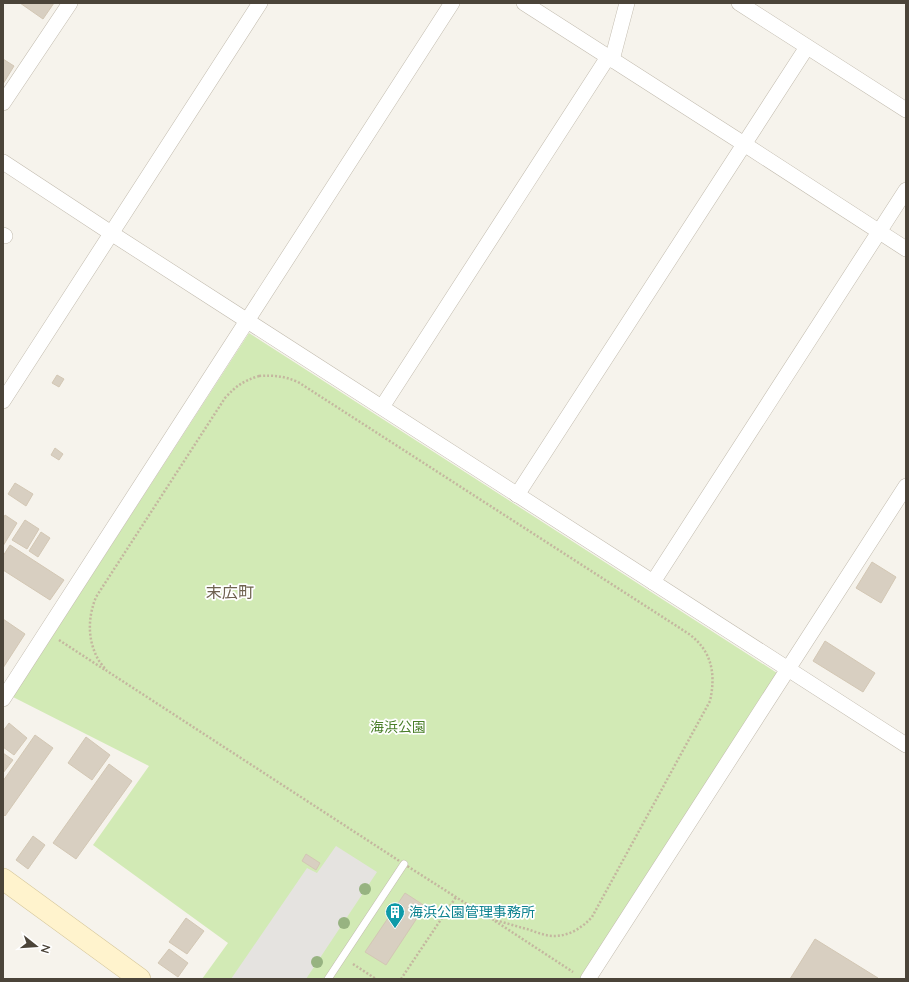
<svg xmlns="http://www.w3.org/2000/svg" width="909" height="982" viewBox="0 0 909 982" font-family="Lato,'Noto Sans JP',sans-serif">
<style>
.green{fill:#d2eab5}
.parking{fill:#e5e3e0}
.building{fill:#d8cfc1;stroke:#d3c7b4}
.lines{fill:none;stroke-linecap:round;stroke-linejoin:round}
.lane-casing{stroke:#c2bbae;stroke-width:8}
.street-casing{stroke:#c2bbae;stroke-width:16}
.secondary-casing{stroke:#d6c79b;stroke-width:22}
.path{stroke:#c4b79f;stroke-width:2.5;stroke-dasharray:2 2;stroke-linecap:butt}
.lane{stroke:#fff;stroke-width:7}
.street{stroke:#fff;stroke-width:15}
.secondary{stroke:#fff3cd;stroke-width:21}
.tree{fill:#97b381}
.labels{text-anchor:middle;stroke-width:3.5;stroke-linejoin:round;paint-order:stroke}
.park-label{font-size:14px;fill:#4a7f2a;stroke:#fff}
.culture-label{font-size:14px;fill:#0d838f;stroke:#fff;text-anchor:start}
.quarter-label{font-size:16px;fill:#6e6250;stroke:#fff}
</style>
<rect width="100%" height="100%" fill="#f6f3ec"/>
<polygon class="green" points="249,333 777,673 580,979 202,979 228,943 93,845 149,766 13,697"/>
<polygon class="parking" points="336,846 377,872 306,979 231,979 307,868 317,873"/>
<g class="building">
<polygon points="20,3 54,3 43,19"/>
<polygon points="3,59 14,66 3,84"/>
<polygon points="57,375 64,379 59,387 52,383"/>
<polygon points="55,448 63,454 59,460 51,455"/>
<polygon points="15,483 33,494 26,506 8,494"/>
<polygon points="5,515 17,523 3,546 3,519"/>
<polygon points="25,520 39,529 27,549 12,540"/>
<polygon points="41,532 50,538 38,557 29,551"/>
<polygon points="10,545 64,580 50,600 3,570 3,556"/>
<polygon points="872,562 896,577 881,603 856,588"/>
<polygon points="3,619 25,634 3,668"/>
<polygon points="825,641 875,673 863,692 813,661"/>
<polygon points="9,723 27,738 14,755 3,747 3,731"/>
<polygon points="35,735 53,748 5,816 3,814 3,781"/>
<polygon points="86,737 110,755 92,780 68,763"/>
<polygon points="3,753 13,760 3,773"/>
<polygon points="109,764 132,781 76,859 53,843"/>
<polygon points="33,836 45,845 28,869 16,860"/>
<polygon points="306,854 320,863 316,870 302,861"/>
<polygon points="405,893 425,906 386,965 365,952"/>
<polygon points="186,918 204,931 187,954 169,942"/>
<polygon points="815,939 878,978 877,979 790,979"/>
<polygon points="169,949 188,963 178,977 158,963"/>
</g>
<g class="lines">
<defs>
<polyline id="lane" points="328,979 404,864"/>
<g id="street">
<polyline points="524,3 744,144 906,249"/>
<polyline points="739,3 906,110"/>
<polyline points="612,60 627,3"/>
<polyline points="3,103 70,3"/>
<polyline points="3,162 111,233 906,745"/>
<polyline points="3,235 5,236"/>
<polyline points="3,401 260,3"/>
<polyline points="382,407 608,57"/>
<polyline points="517,495 807,47"/>
<polyline points="653,582 906,190"/>
<polyline points="3,699 452,3"/>
<polyline points="588,979 906,486"/>
</g>
<polyline id="secondary" points="3,879 140,979"/>
</defs>
<use href="#lane" class="lane-casing"/>
<use href="#street" class="street-casing"/>
<use href="#secondary" class="secondary-casing"/>
<g class="path">
<path d="M259 376C274 375 284 376 298 382L689 634C712 651 716 674 710 701L592 917C582 928 569 936 554 936 545 936 536 932 527 929 515 926 503 922 491 919L484 915 404 864 107 671C104 667 100 663 98 659 87 639 88 617 96 597L225 398C236 386 243 381 259 376Z"/>
<polyline points="59,640 105,670"/>
<polyline points="495,921 573,972"/>
<polyline points="353,964 376,979"/>
<polyline points="401,979 456,897"/>
</g>
<use href="#lane" class="lane"/>
<use href="#street" class="street"/>
<use href="#secondary" class="secondary"/>
</g>
<g class="tree">
<circle cx="365" cy="889" r="6"/>
<circle cx="344" cy="923" r="6"/>
<circle cx="317" cy="962" r="6"/>
</g>
<defs>
<symbol id="building-pin" viewBox="-11 -11 22 30"><path d="M0 17L-7.5 6A9.5 9.5 0 1 1 7.5 6Z" fill="#0f9aa8" stroke="#fff"/><path d="M-4-6H4V6H1V3H-1V6H-4ZM-2.5-4.3h1.7v1.8h-1.7ZM.8-4.3h1.7v1.8H.8ZM-2.5-1h1.7V.8h-1.7ZM.8-1h1.7V.8H.8Z" fill="#fff"/></symbol>
</defs>
<g fill-rule="evenodd">
<use href="#building-pin" x="384" y="901" width="22" height="30"/>
</g>
<g class="labels">
<g class="park-label">
<text x="398" y="732">海浜公園</text>
</g>
<g class="culture-label">
<text x="409" y="917">海浜公園管理事務所</text>
</g>
<g class="quarter-label">
<text x="230" y="598">末広町</text>
</g>
</g>
<rect width="909" height="982" fill="none" stroke="#4b4439" stroke-width="8"/>
<g transform="translate(36 946) rotate(107)" stroke="#ffffff" stroke-width="3" paint-order="stroke">
<path d="M0-3L7 15L0 10L-7 15Z" fill="#4b4439"/>
<text y="-6" font-size="11" font-weight="bold" text-anchor="middle" fill="#4b4439">N</text>
</g>
</svg>
